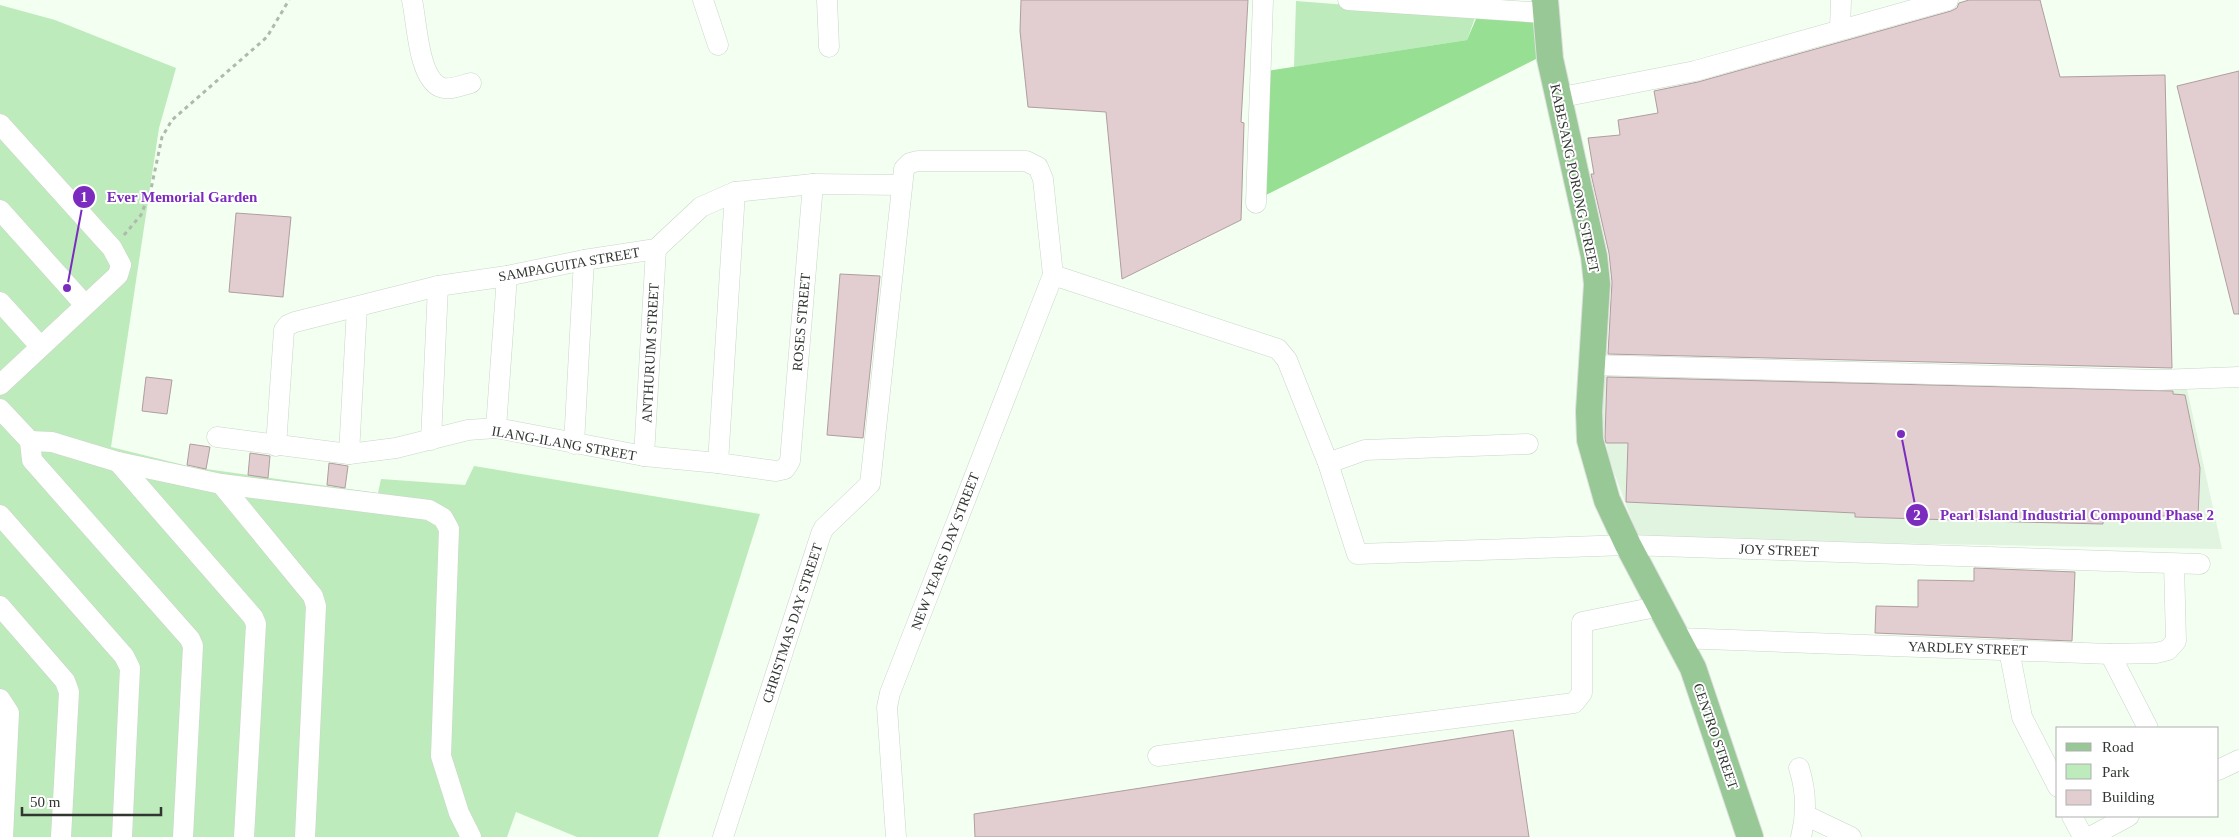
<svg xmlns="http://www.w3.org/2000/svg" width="2239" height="837" viewBox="0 0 2239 837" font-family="Georgia,serif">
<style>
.built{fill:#e1f4e0}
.green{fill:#beebbb}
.forest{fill:#96df93}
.building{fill:#e2ced0;stroke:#b19d9f}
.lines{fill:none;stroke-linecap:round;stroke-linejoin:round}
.minor-casing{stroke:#c9d6c8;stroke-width:21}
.major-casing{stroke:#dedfde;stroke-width:28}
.path{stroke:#afb9ae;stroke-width:3;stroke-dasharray:4 4;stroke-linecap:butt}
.minor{stroke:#fff;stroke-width:20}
.major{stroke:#97c895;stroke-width:26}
.labels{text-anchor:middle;stroke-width:4;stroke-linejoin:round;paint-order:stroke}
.street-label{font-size:14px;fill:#313631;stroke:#fff}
.leader{fill:none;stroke:#7b2cbf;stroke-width:2}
.callout-dot{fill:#7b2cbf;stroke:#fff;stroke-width:2}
.mark-label{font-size:15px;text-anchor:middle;font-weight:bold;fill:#fff}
.callout-label{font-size:15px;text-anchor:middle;font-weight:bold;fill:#7b2cbf;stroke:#fff;stroke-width:4;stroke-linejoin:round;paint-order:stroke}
</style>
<rect width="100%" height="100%" fill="#f2fff1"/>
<polygon class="built" points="1603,370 2187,389 2222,549 1639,539 1609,459 1601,409"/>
<g class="green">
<polygon points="1296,1 1476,15 1467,40 1294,67"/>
<polygon points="0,5 55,20 176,68 159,128 111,447 192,467 378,493 381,479 465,485 474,466 760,514 658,837 577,837 516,812 507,837 0,837"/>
</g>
<polygon class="forest" points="1476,19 1524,19 1536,22 1538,58 1262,197 1266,71 1467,40"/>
<g class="building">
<polygon points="1021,0 1248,0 1241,122 1244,123 1241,220 1122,279 1106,112 1028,107 1020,31"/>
<polygon points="1969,0 2040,0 2060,77 2165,75 2172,368 1608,354 1612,282 1609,253 1591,174 1594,174 1588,138 1620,135 1618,120 1658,113 1654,91 1698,82 1951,11 1957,8 1959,3"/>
<polygon points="2239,71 2239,314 2234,314 2177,86"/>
<polygon points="236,213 291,217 283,297 229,292"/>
<polygon points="840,274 880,276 863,438 827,435"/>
<polygon points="146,377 172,380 167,414 142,411"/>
<polygon points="1607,377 2173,391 2173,394 2185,395 2200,468 2198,517 2103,514 2103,524 2020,522 1855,517 1855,513 1626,502 1628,443 1606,443 1605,438"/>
<polygon points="190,444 210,447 206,469 187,465"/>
<polygon points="250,453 270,456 268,478 248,475"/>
<polygon points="329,463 348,466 345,488 327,485"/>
<polygon points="1974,568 2075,572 2072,641 1875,633 1876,606 1918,607 1918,580 1974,581"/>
<polygon points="1513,730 1529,837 975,837 974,814"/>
</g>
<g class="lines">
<defs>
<g id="minor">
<path d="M412 0C417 22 418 77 440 87 449 91 462 85 471 83"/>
<polyline points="703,0 718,45"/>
<polyline points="827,0 829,47"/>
<polyline points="1348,0 1545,13"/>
<polyline points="1840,29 1841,0"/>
<polyline points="1557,98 1695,71 1948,0"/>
<polyline points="0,124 112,248 121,265 118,275 0,385"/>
<polyline points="1256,203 1263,0"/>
<polyline points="0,210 85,305"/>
<polyline points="1053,275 1278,349 1287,360 1328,463 1357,554 1628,545 2200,564"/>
<polyline points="0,302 40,346"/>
<polyline points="1592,365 2158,380 2239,377"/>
<polyline points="0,409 30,441 32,460 190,639 193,646 183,837"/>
<polyline points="496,428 507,276"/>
<polyline points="217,437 349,454 396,448 468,430 496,428 644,456 718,463 776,471 785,469 790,461 813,184"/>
<polyline points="431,440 438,286"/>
<polyline points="30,441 52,442 118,462 221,484 429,510 443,518 449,529 441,756 459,813 471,837"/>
<polyline points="574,444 584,260"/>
<polyline points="276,446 284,330 288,325 295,322 438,286 507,276 584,260 656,249 701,207 735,192 813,184 901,185"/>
<polyline points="349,454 357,307"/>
<polyline points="644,456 656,249"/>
<polyline points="118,462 253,617 256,624 244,837"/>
<polyline points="718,463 735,192"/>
<polyline points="1328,463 1365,450 1528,444"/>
<polyline points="221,484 313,596 316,606 305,837"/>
<polyline points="0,515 124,656 130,668 122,837"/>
<polyline points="0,606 65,681 69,692 61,837"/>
<polyline points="1678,638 2110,654 2156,653 2168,650 2176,641 2174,564"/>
<polyline points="2009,650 2022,717 2058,787"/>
<polyline points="2110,654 2148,728"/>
<polyline points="0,699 9,713 3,837"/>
<polyline points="1158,756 1574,703 1582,693 1582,622 1661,606"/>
<path d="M1799 768C1806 790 1807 814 1801 837"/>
<polyline points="2218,770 2239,760"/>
<polyline points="1805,815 1851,837"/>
<polyline points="2072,816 2083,837"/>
<polyline points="723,837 821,534 824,528 870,484 904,169 910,163 918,161 1026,161 1038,167 1043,179 1053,275 890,693 887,707 896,837"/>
<polyline points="2090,837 2129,816"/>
</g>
<polyline id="major" points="1545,0 1550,59 1594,256 1597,284 1589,411 1590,440 1607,500 1628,545 1693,668 1750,837"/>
</defs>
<use href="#minor" class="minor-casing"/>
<use href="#major" class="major-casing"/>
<polyline class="path" points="124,235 141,215 151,189 162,137 172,120 267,37 289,0"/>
<use href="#minor" class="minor"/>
<use href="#major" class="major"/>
</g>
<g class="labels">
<g class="street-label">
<text transform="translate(1575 178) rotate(78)" y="5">KABESANG PORONG STREET</text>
<text transform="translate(569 264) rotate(-10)" y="5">SAMPAGUITA STREET</text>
<text transform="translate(801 322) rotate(-85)" y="5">ROSES STREET</text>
<text transform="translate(650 353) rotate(-87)" y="5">ANTHURUIM STREET</text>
<text transform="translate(564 443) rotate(10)" y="5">ILANG-ILANG STREET</text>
<text transform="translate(1779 550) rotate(2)" y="5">JOY STREET</text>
<text transform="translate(945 551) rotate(-69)" y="5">NEW YEARS DAY STREET</text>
<text transform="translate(792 623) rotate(-72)" y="5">CHRISTMAS DAY STREET</text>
<text transform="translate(1968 648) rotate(2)" y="5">YARDLEY STREET</text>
<text transform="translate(1716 736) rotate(71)" y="5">CENTRO STREET</text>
</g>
</g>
<path class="leader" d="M67 288L84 197M1901 434L1917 515"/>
<g class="callout-dot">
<circle cx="67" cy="288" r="5"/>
<circle cx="1901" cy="434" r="5"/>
<circle cx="84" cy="197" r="12"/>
<circle cx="1917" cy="515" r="12"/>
</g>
<g class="mark-label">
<text x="84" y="202">1</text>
<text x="1917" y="520">2</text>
</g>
<g class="callout-label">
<text x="182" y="202">Ever Memorial Garden</text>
<text x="2077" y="520">Pearl Island Industrial Compound Phase 2</text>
</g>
<rect x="2056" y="727" width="162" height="90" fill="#ffffff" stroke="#adafad"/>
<rect x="2066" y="743" width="25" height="8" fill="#97c895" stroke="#adafad"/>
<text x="2102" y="752" font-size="15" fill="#313631">Road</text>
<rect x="2066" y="764" width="25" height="15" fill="#beebbb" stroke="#adafad"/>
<text x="2102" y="777" font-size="15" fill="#313631">Park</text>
<rect x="2066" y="790" width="25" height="15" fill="#e2ced0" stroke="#adafad"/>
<text x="2102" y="802" font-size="15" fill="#313631">Building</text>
<path d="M22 807v8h139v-8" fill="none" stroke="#313631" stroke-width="2.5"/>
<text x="30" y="807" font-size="15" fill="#313631" stroke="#ffffff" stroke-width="4" paint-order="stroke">50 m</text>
</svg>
